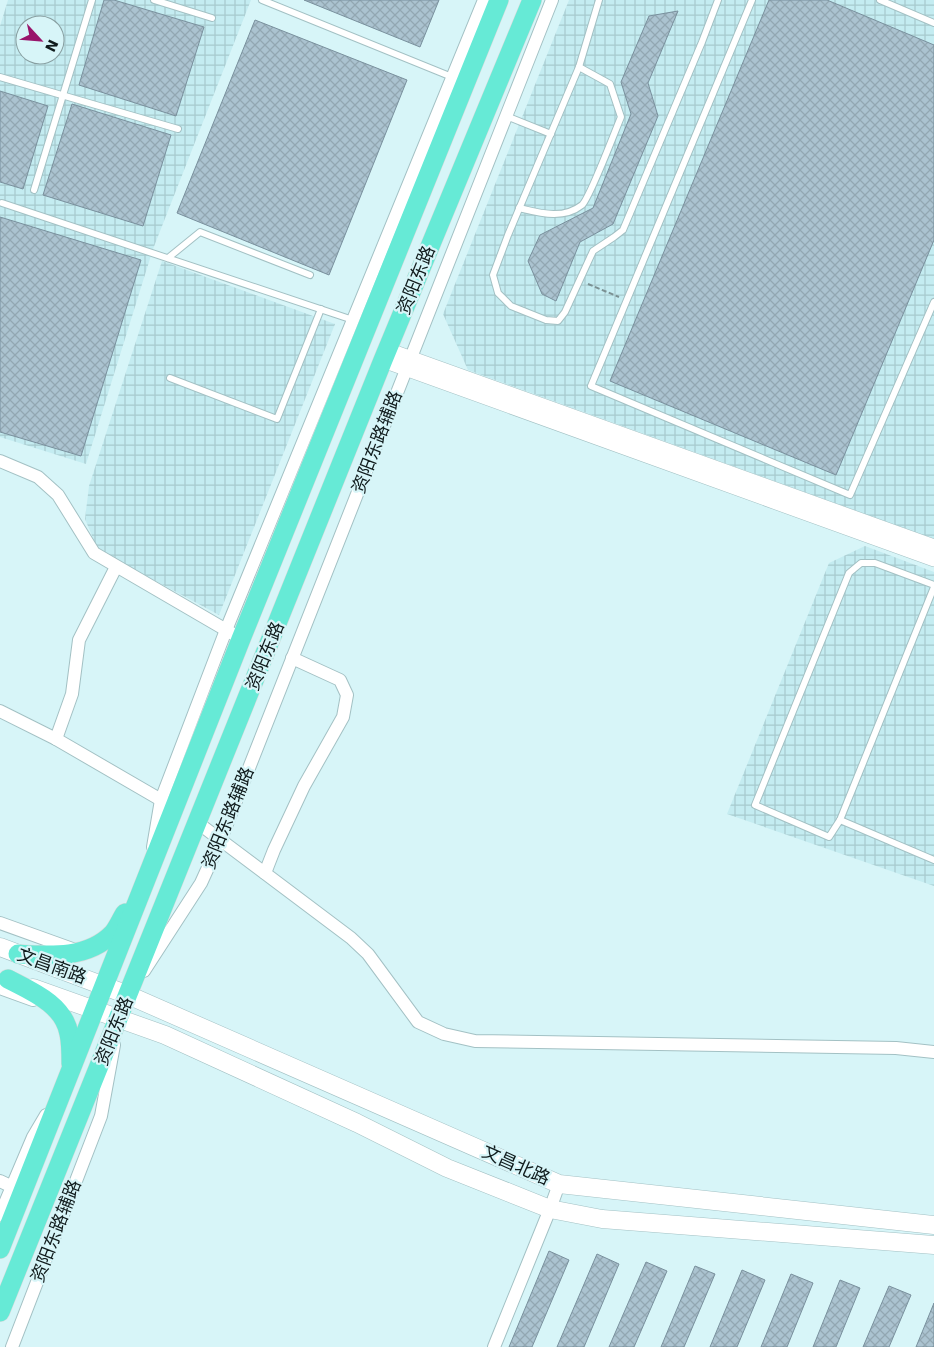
<svg xmlns="http://www.w3.org/2000/svg" width="934" height="1347" viewBox="0 0 934 1347" font-family="'DejaVu Sans','Noto Sans SC',sans-serif">
<style>
.industrial{fill:url(#industrial-grid);fill-rule:evenodd}
.building{fill:url(#building-cross-hatch);stroke:#79909d}
.lines{fill:none;stroke-linecap:round;stroke-linejoin:round}
.service-casing{stroke:#a3c1c4;stroke-width:8}
.minor-casing{stroke:#a3c1c4;stroke-width:14}
.tertiary-casing{stroke:#a3c1c4;stroke-width:16}
.secondary-casing{stroke:#a3c1c4;stroke-width:19}
.primary-casing{stroke:#d9dbdb;stroke-width:20}
.path{stroke:#7b9193;stroke-width:2;stroke-dasharray:5 2.5;stroke-linecap:butt}
.service{stroke:#fff;stroke-width:6}
.minor{stroke:#fff;stroke-width:12}
.tertiary{stroke:#fff;stroke-width:15}
.secondary{stroke:#fff;stroke-width:18}
.primary{stroke:#66ead6;stroke-width:19}
.labels{text-anchor:middle;stroke-width:4.5;stroke-linejoin:round;paint-order:stroke}
.street-label{font-size:18px;fill:#101b1c;stroke:#d7f5f8}
</style>
<defs>
<pattern id="industrial-grid" width="8" height="8" patternUnits="userSpaceOnUse" patternTransform="scale(1.25)"><rect width="8" height="8" fill="#c4ecf1"/><path d="M0 4h8M4 0v8" fill="none" stroke="#a7cace"/></pattern>
<pattern id="building-cross-hatch" width="8" height="8" patternUnits="userSpaceOnUse" patternTransform="scale(1.25)"><rect width="8" height="8" fill="#abc3d0"/><path d="M0 0l8 8M0 8l8-8" fill="none" stroke="#92a7b2"/></pattern>
</defs>
<rect width="100%" height="100%" fill="#d7f5f8"/>
<g class="industrial">
<path d="M8 0H251L153 249 86 464 0 437V26ZM25 25H55V55H25Z"/>
<polygon points="569,0 934,0 934,539 468,370 443,314"/>
<polygon points="162,261 335,324 219,615 98,550 85,519 89,486"/>
<polygon points="865,546 934,572 934,886 727,814 829,563"/>
</g>
<g class="building">
<polygon points="104,0 114,0 204,27 176,116 79,85"/>
<polygon points="304,0 439,0 420,47"/>
<polygon points="769,0 827,0 934,45 934,240 836,475 610,381"/>
<polygon points="678,11 648,83 658,116 613,224 580,242 556,301 542,294 528,261 540,235 593,208 631,114 621,82 649,16"/>
<polygon points="255,20 407,80 329,275 177,213"/>
<polygon points="0,91 48,106 23,189 0,182"/>
<polygon points="72,104 171,135 143,226 43,195"/>
<polygon points="0,217 141,260 81,456 0,432"/>
<polygon points="549,1251 569,1260 532,1347 509,1347"/>
<polygon points="597,1254 619,1264 584,1347 557,1347"/>
<polygon points="646,1262 667,1271 634,1347 609,1347"/>
<polygon points="695,1266 715,1274 684,1347 661,1347"/>
<polygon points="742,1270 765,1280 737,1347 710,1347"/>
<polygon points="791,1274 813,1283 787,1347 761,1347"/>
<polygon points="840,1280 860,1288 836,1347 813,1347"/>
<polygon points="889,1286 911,1295 889,1347 863,1347"/>
<polygon points="934,1303 934,1347 916,1347"/>
</g>
<g class="lines">
<defs>
<g id="service">
<polyline points="154,0 212,18"/>
<polyline points="262,0 452,77"/>
<polyline points="599,0 579,67 508,235 493,275 498,293 511,306 546,320 558,321 565,312 593,251 614,237 623,230 702,42 718,0"/>
<polyline points="752,0 591,386 850,495 934,302"/>
<polyline points="880,0 934,23"/>
<polyline points="0,77 178,129"/>
<polyline points="506,116 551,134"/>
<polyline points="34,190 92,0"/>
<polyline points="2,203 353,320"/>
<path d="M519 208C540 213 563 220 582 205 590 198 615 131 621 117L610 84 579 67"/>
<polyline points="168,258 200,232 310,275"/>
<polyline points="170,378 277,419 321,309"/>
<polyline points="934,585 875,563 861,563 849,573 755,805 829,837 840,820 934,587"/>
<polyline points="840,820 934,860"/>
</g>
<g id="minor">
<polyline points="0,461 38,477 58,495 94,553 233,634"/>
<polyline points="0,711 56,739 168,804"/>
<polyline points="56,739 72,694 79,640 116,567"/>
<polyline points="198,823 351,938 368,954 418,1022 444,1034 475,1041 896,1048 934,1052"/>
<polyline points="153,847 161,800 226,630 484,0"/>
<polyline points="265,873 274,850 304,786 343,717 347,695 340,680 292,658"/>
<polyline points="0,923 78,951"/>
<polyline points="144,971 201,883 221,839 552,0"/>
<polyline points="0,988 33,1000"/>
<polyline points="0,1181 19,1190"/>
<polyline points="0,1215 33,1137 46,1115"/>
<polyline points="12,1347 101,1116 114,1045"/>
<polyline points="494,1347 550,1209 559,1184"/>
</g>
<g id="tertiary">
<polyline points="387,350 934,547"/>
<polyline points="383,360 934,559"/>
</g>
<g id="secondary">
<polyline points="0,947 128,995 559,1184 934,1225"/>
<polyline points="33,988 165,1035 357,1123 447,1168 550,1209 602,1219 934,1245"/>
</g>
<g id="primary">
<path d="M18 954C50 956 88 959 113 933 118 927 121 919 125 913"/>
<path d="M8 979C31 991 64 1004 69 1034 71 1043 71 1054 71 1064"/>
<polyline points="0,1249 241,639 499,0"/>
<polyline points="0,1312 383,360 532,0"/>
</g>
</defs>
<use href="#service" class="service-casing"/>
<use href="#minor" class="minor-casing"/>
<use href="#tertiary" class="tertiary-casing"/>
<use href="#secondary" class="secondary-casing"/>
<use href="#primary" class="primary-casing"/>
<polyline class="path" points="588,284 619,297"/>
<use href="#service" class="service"/>
<use href="#minor" class="minor"/>
<use href="#tertiary" class="tertiary"/>
<use href="#secondary" class="secondary"/>
<use href="#primary" class="primary"/>
</g>
<g class="labels">
<g class="street-label">
<text transform="translate(416 280) rotate(-68)" y="6">资阳东路</text>
<text transform="translate(377 442) rotate(-69)" y="6">资阳东路辅路</text>
<text transform="translate(265 656) rotate(-68)" y="6">资阳东路</text>
<text transform="translate(228 818) rotate(-68)" y="6">资阳东路辅路</text>
<text transform="translate(52 966) rotate(20)" y="6">文昌南路</text>
<text transform="translate(114 1031) rotate(-68)" y="6">资阳东路</text>
<text transform="translate(516 1165) rotate(24)" y="6">文昌北路</text>
<text transform="translate(56 1231) rotate(-69)" y="6">资阳东路辅路</text>
</g>
</g>
<g transform="translate(40 40) rotate(116)"><circle r="24" fill="#d7f5f8" stroke="#879ea0"/>
<path d="M0-4L9 19L0 12L-9 19Z" fill="#98156b"/>
<text y="-8" font-size="14" font-weight="bold" text-anchor="middle" fill="#101b1c">N</text>
</g>
</svg>
